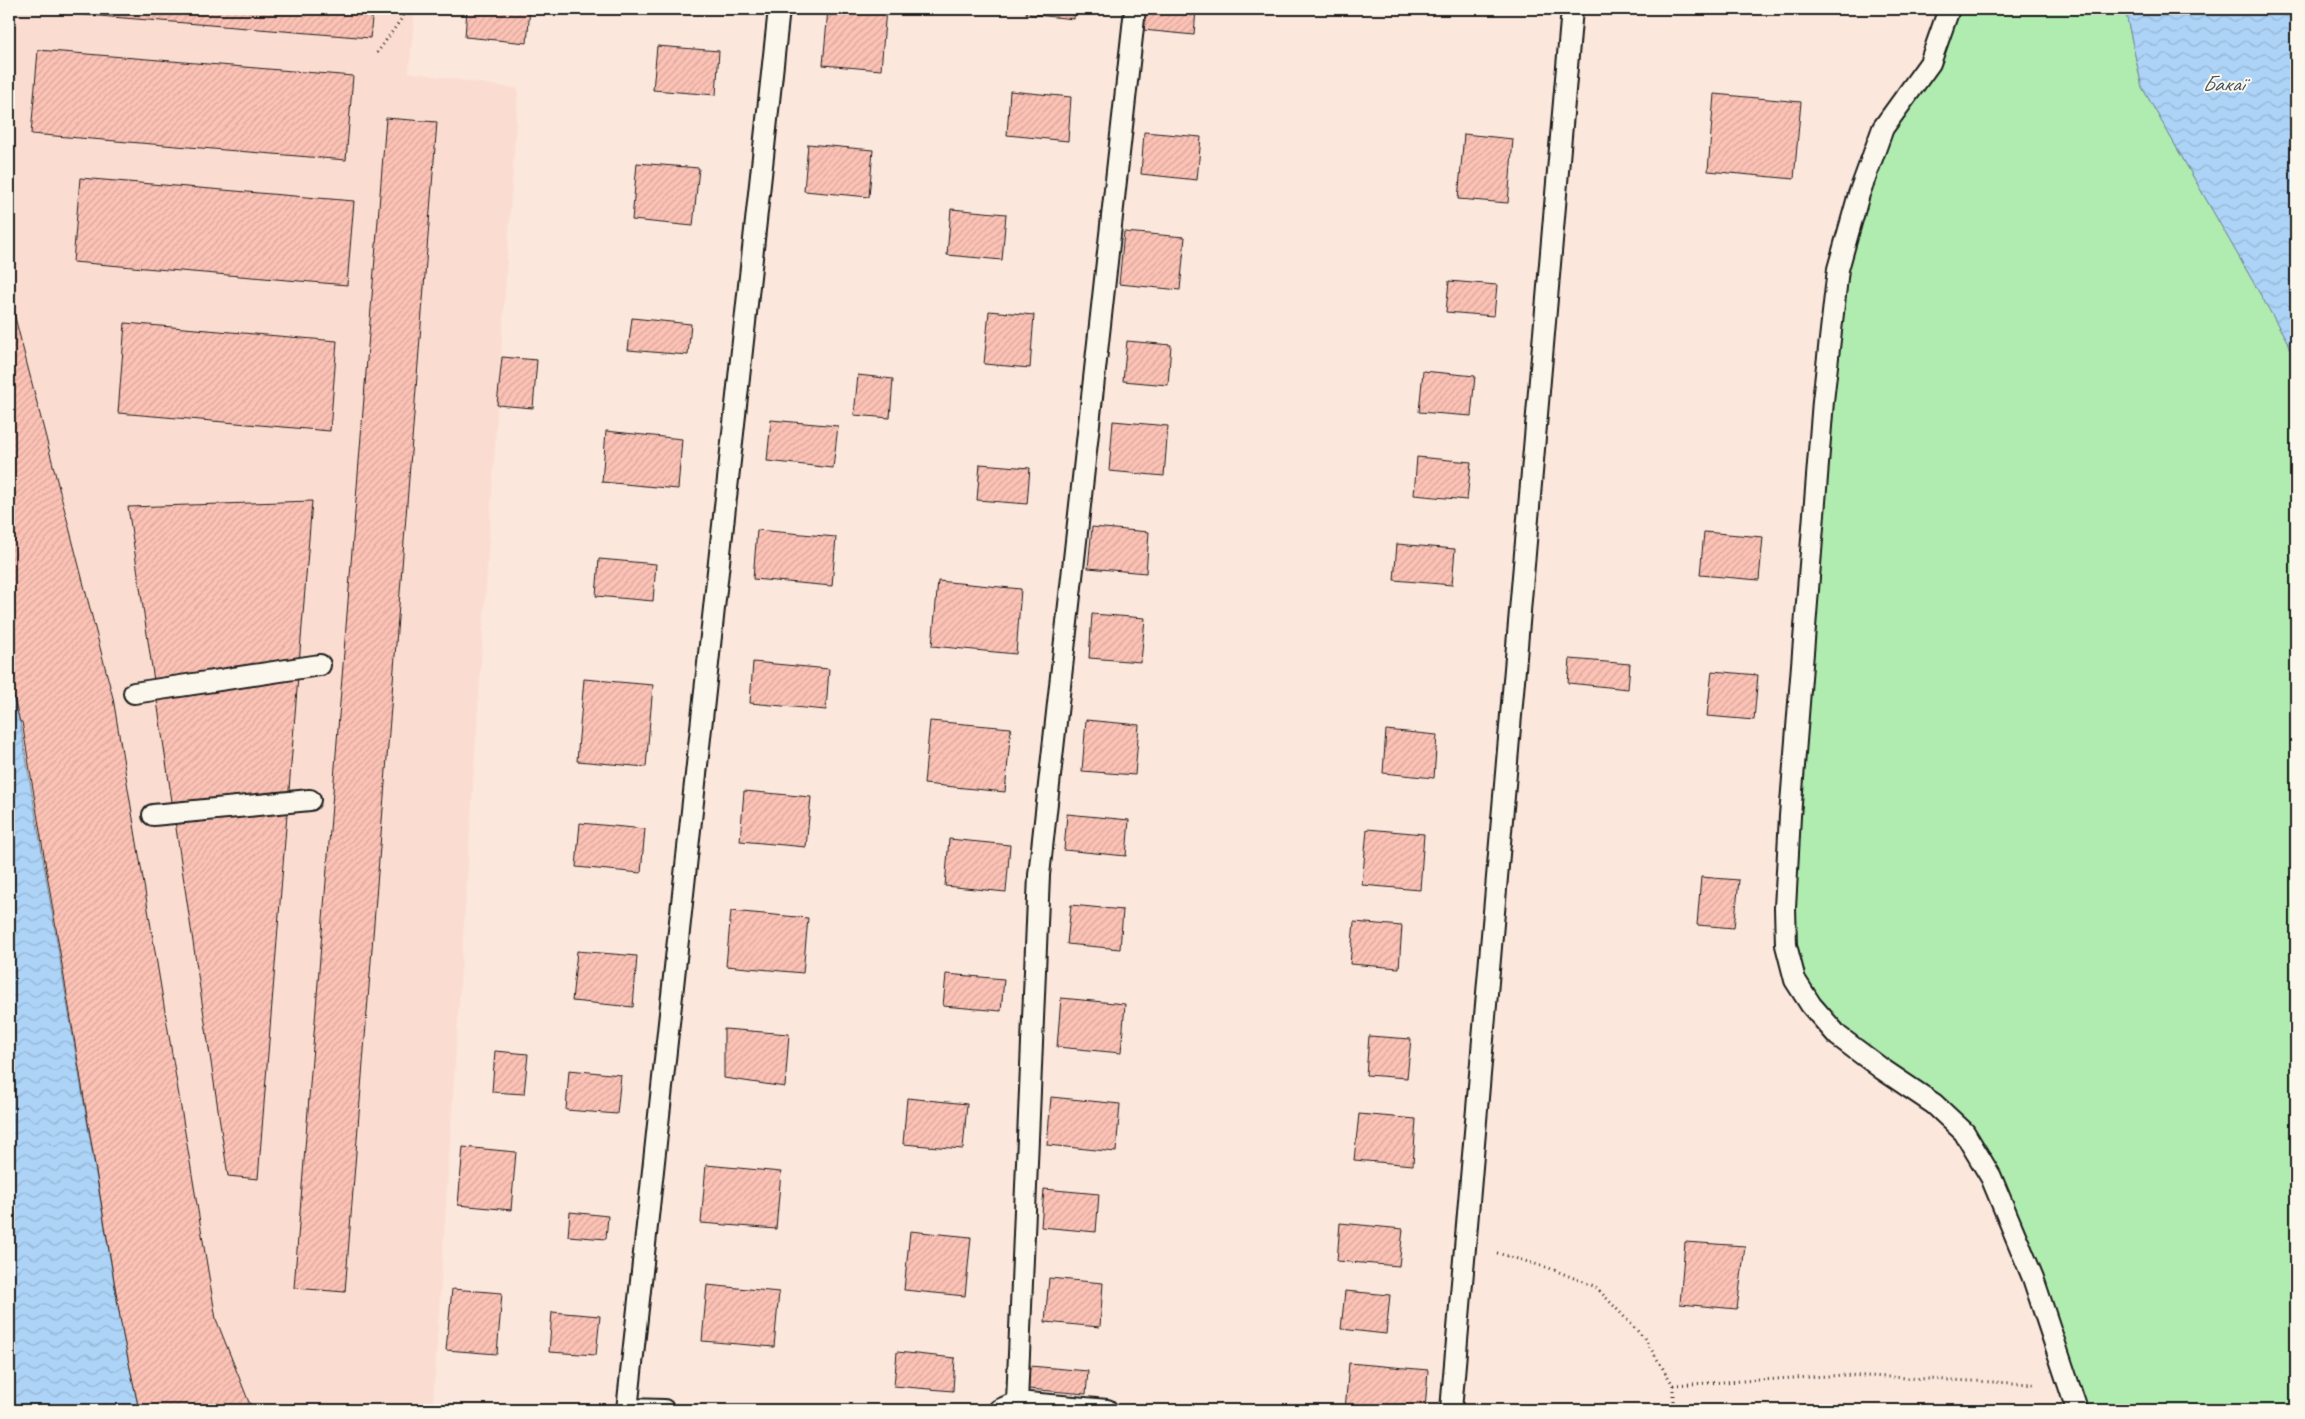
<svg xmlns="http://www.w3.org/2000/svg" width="2305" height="1419" viewBox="0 0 2305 1419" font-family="Caveat,sans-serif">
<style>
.built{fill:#fbdcd0}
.grass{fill:#b0ebb0;stroke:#668466}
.water{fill:url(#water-waves);stroke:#738a9f}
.building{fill:url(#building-hatch);stroke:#1c1c1c}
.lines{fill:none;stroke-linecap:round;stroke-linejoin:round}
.service-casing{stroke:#1c1c1c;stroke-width:24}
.path{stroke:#1c1c1c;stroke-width:3;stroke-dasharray:1 4;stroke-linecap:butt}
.service{stroke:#fbf7ec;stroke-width:20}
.labels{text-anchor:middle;stroke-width:4;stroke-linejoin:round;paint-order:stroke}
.water-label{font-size:22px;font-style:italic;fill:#48535e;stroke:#fbf7ec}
</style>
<defs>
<pattern id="water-waves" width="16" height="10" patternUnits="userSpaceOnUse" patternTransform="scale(1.25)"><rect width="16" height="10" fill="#add3f7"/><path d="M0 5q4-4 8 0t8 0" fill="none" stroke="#94b5d3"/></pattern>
<pattern id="building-hatch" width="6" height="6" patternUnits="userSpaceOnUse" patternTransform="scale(1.25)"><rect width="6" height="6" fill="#fcc2b5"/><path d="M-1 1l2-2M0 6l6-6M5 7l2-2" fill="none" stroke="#d7a69b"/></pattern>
</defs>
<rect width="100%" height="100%" fill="#fbe7dc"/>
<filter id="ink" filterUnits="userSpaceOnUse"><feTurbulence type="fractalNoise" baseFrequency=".02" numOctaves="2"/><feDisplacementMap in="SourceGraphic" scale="10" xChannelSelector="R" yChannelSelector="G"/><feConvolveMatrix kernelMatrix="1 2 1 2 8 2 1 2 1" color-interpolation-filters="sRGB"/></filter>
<g filter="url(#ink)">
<polygon class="built" points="9,9 415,9 409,72 518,89 433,1402 436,1410 139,1410 123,1335 20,722 9,680"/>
<polygon class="grass" points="1949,9 2125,9 2142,87 2287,341 2296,366 2296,1410 2077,1410 1964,1132 1838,1036 1786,945 1823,401 1859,194"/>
<g class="water">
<polygon points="2125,9 2296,9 2296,366 2287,341 2142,87"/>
<polygon points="9,680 20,722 123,1335 139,1410 9,1410"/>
</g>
<g class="building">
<polygon points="13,9 373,9 370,38"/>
<polygon points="467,9 530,9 527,43 465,37"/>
<polygon points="828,9 886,9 881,70 823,65"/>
<polygon points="1027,9 1075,9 1074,19 1026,14"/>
<polygon points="1145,9 1196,9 1194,35 1143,30"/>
<polygon points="657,46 719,51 716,95 653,90"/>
<polygon points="38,50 353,76 346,160 31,134"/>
<polygon points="1010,91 1071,97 1068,141 1007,135"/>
<polygon points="1714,94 1801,102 1794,179 1708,171"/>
<polygon points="386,118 437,122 345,1292 294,1288"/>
<polygon points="1144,132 1201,137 1197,180 1141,174"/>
<polygon points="1464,134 1513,139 1508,203 1458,199"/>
<polygon points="808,144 873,150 869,197 804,191"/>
<polygon points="637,163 699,168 693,226 632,220"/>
<polygon points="80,178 354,201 347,285 73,262"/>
<polygon points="951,209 1006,214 1002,260 947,255"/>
<polygon points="1124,232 1185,237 1180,290 1119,284"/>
<polygon points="1449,281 1497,285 1494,316 1446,312"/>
<polygon points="9,294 113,698 216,1319 252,1410 139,1410 123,1335 22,722 20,722 9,680"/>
<polygon points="989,311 1034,315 1030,368 984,364"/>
<polygon points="632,318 691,324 688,355 628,350"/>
<polygon points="125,323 337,341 330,431 118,413"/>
<polygon points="1127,341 1171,345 1168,385 1123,381"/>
<polygon points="502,357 537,360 533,408 497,405"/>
<polygon points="1423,371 1475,376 1471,416 1419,412"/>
<polygon points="858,375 893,379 890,418 854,415"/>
<polygon points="771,420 838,426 833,468 767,461"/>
<polygon points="1113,421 1168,426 1164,476 1109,471"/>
<polygon points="606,431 682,439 678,489 602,482"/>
<polygon points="1417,457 1471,462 1467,500 1414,495"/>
<polygon points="980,464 1030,468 1027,504 977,500"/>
<polygon points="312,501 258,1179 228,1176 128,507"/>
<polygon points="1092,527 1149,532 1146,573 1088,568"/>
<polygon points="757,530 836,537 832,586 753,579"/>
<polygon points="1704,532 1763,537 1759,580 1700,575"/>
<polygon points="1397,544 1455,549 1452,585 1394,580"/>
<polygon points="599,559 656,564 653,601 596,596"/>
<polygon points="938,581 1021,589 1016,654 932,646"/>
<polygon points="1092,614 1145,618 1141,662 1089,658"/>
<polygon points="1570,659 1630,664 1628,689 1568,683"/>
<polygon points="753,662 829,669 826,710 750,703"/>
<polygon points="1712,671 1758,675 1754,720 1707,716"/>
<polygon points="584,679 653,685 646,767 577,761"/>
<polygon points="1086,720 1139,725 1135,775 1082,771"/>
<polygon points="930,721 1011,728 1005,792 924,784"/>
<polygon points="1386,730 1437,735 1434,778 1383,773"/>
<polygon points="744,791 811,797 806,847 740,841"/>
<polygon points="1067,814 1129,820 1126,856 1064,850"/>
<polygon points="580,823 645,829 641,873 576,867"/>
<polygon points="1367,829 1424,834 1420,890 1362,885"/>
<polygon points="949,839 1010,845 1006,892 945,886"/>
<polygon points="1701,877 1739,880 1734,928 1697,925"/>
<polygon points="1071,905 1123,910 1120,949 1067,944"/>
<polygon points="731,911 808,918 803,973 726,966"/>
<polygon points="1354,922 1402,926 1399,968 1350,964"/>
<polygon points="577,951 637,956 633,1007 572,1001"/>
<polygon points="946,974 1004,979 1001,1011 943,1006"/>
<polygon points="1061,998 1125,1004 1121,1053 1057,1047"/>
<polygon points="724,1029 789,1034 785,1087 724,1078"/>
<polygon points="1369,1036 1411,1039 1407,1078 1366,1075"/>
<polygon points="495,1051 528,1054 524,1094 492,1092"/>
<polygon points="569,1070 621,1075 617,1114 566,1110"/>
<polygon points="1051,1097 1120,1104 1116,1152 1047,1145"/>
<polygon points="907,1098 967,1104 963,1149 903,1144"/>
<polygon points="1359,1114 1416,1119 1413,1165 1354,1160"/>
<polygon points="463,1147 516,1152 511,1210 458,1205"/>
<polygon points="706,1165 781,1172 776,1229 701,1223"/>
<polygon points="1044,1189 1099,1194 1096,1232 1041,1227"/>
<polygon points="570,1212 608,1216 606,1239 568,1236"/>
<polygon points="1340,1223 1403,1229 1399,1266 1337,1261"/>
<polygon points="910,1231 971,1237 965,1296 904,1290"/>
<polygon points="1685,1242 1745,1246 1737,1309 1680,1304"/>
<polygon points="1049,1278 1103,1283 1100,1327 1045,1322"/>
<polygon points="707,1285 779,1292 774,1347 702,1341"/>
<polygon points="452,1289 502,1293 497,1354 446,1350"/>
<polygon points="1345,1291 1390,1295 1386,1334 1341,1329"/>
<polygon points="552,1312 600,1316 596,1355 549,1352"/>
<polygon points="897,1352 955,1358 953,1391 894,1386"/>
<polygon points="1349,1363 1428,1370 1425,1410 1345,1410"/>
<polygon points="1030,1366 1088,1371 1086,1394 1028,1389"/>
</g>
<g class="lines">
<defs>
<g id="service">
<polyline points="1949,9 1930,63 1883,128 1859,194 1838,269 1823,401 1790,816 1785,908 1786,945 1795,980 1811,1005 1838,1036 1882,1069 1934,1104 1964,1132 1991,1177 2033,1278 2077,1410"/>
<polyline points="134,693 320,665"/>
<polyline points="153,815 310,800"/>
<polyline points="1017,1402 1039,875 1135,9"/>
<polyline points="627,1409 664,1410"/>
<polyline points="627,1410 779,9"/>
<polyline points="999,1410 1017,1402 1107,1410"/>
<polyline points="1451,1410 1572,9"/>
</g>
</defs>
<use href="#service" class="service-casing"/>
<g class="path">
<polyline points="377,53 402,18 404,9"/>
<polyline points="1497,1253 1549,1268 1596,1287 1645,1339 1673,1385 1673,1410"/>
<polyline points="1673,1385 1845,1375 2034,1384"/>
</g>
<use href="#service" class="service"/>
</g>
</g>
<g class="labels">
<g class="water-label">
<text x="2223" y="91">Бакаї</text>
</g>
</g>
<rect width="2305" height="1419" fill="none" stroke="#fbf7ec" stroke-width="30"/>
<rect x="15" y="15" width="2275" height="1389" fill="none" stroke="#1c1c1c" stroke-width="2" filter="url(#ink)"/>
</svg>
